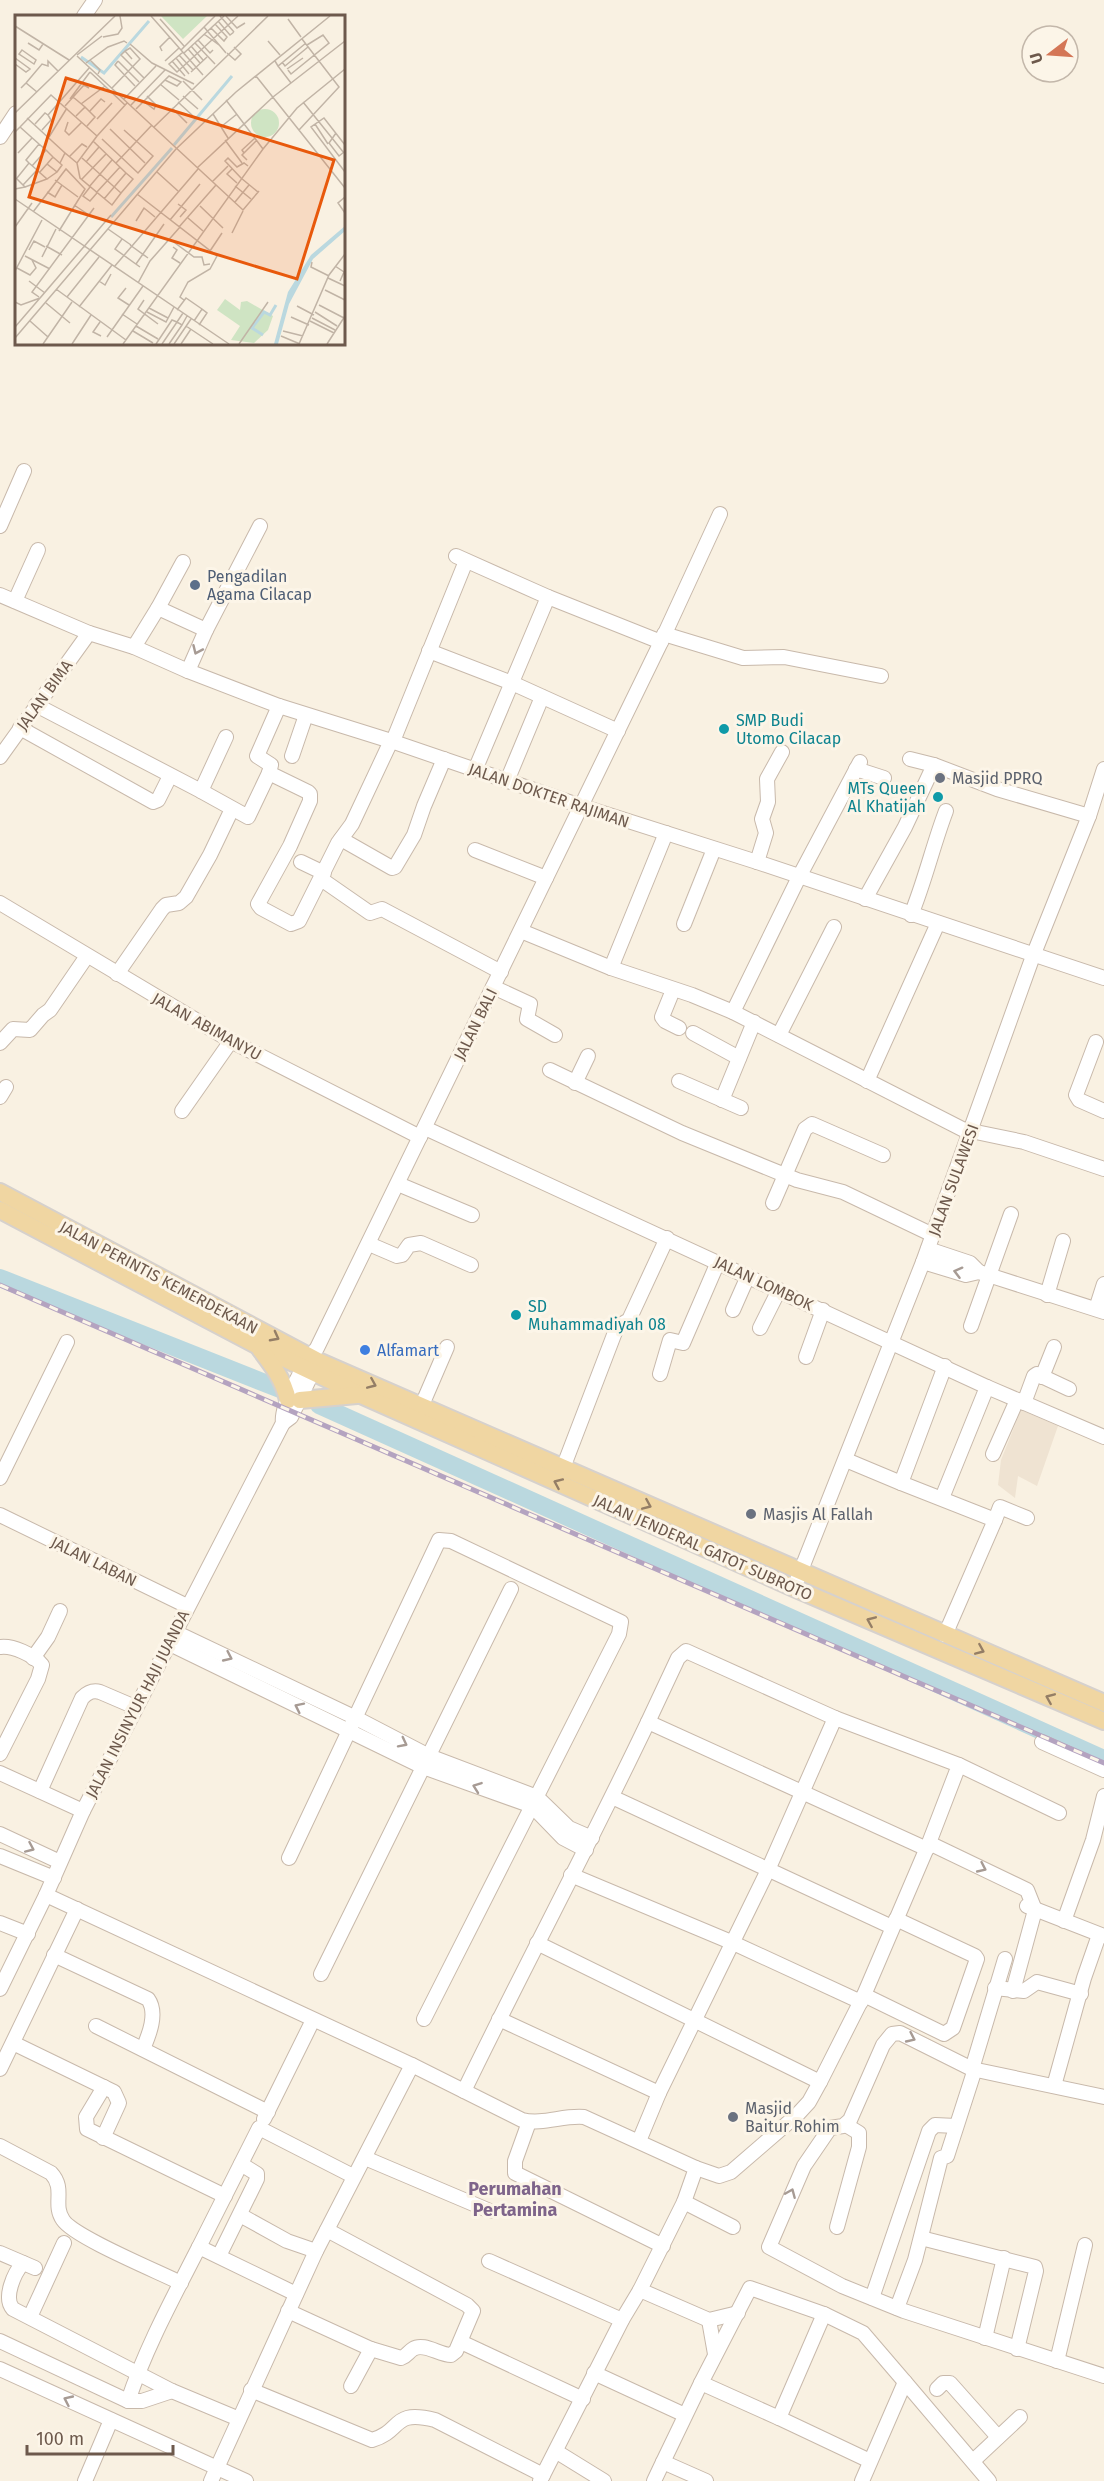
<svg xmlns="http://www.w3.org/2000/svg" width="1104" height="2481" viewBox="0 0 1104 2481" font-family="'Fira Sans',sans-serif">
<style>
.residential{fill:#efe3d2}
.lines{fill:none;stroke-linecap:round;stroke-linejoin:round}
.river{stroke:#bad8df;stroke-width:18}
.minor-casing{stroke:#c8b9ab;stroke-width:16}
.major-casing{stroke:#d6d1cd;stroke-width:20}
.minor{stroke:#fff;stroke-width:14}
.major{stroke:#f0d6a2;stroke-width:16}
.rail-casing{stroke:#b4a3c0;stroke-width:5}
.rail{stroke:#fcf5e8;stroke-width:3;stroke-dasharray:9;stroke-linecap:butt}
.oneway{stroke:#a79b94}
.oneway2{stroke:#947e66}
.service-dot{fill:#5c6f8a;stroke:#fcf5e8;stroke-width:2}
.culture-dot{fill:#0f9aa8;stroke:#fcf5e8;stroke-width:2}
.worship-dot{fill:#6b7280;stroke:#fcf5e8;stroke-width:2}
.shop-dot{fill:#3f7fe0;stroke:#fcf5e8;stroke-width:2}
.labels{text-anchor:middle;stroke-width:6;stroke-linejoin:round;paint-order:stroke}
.service-label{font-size:16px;fill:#4e5e75;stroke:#fcf5e8;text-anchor:start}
.street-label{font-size:16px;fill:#6d594c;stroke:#fcf5e8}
.culture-label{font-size:16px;fill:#0d838f;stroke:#fcf5e8;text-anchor:start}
.worship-label{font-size:16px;fill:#5b616d;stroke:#fcf5e8;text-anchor:start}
.shop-label{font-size:16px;fill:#366cbe;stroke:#fcf5e8;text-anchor:start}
.neighbourhood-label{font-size:18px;font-weight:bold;fill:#7e648a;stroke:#fcf5e8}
.inset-river{fill:none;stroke:#bad8df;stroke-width:3}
.inset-road{fill:none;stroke:#c1b4a6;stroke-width:1.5}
.view{fill:#e8590c;fill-opacity:0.15;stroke:#e8590c;stroke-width:3}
.inset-edge{fill:none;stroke:#6d594c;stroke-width:3}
</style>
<rect width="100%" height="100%" fill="#f9f1e2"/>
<polygon class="residential" points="1021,1410 1058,1426 1037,1486 1018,1476 1015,1498 998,1485 1001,1460"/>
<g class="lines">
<g class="river">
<polyline points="0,1278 285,1391"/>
<polyline points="319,1405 1104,1759"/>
</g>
<defs>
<g id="minor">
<polyline points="84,16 95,0"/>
<polyline points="0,137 16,113"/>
<polyline points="0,526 24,471"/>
<polyline points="0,595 89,633 134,647 188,671 279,706 391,741 581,806 757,862 1104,978"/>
<polyline points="15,601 38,550"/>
<polyline points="158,608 183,562"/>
<polyline points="206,630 260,526"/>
<polyline points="664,634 743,658 784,657 881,676"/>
<polyline points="661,642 720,514"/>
<polyline points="134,647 158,608 206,630 188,671"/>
<polyline points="429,651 512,683 618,731"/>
<polyline points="36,705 201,791 226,737"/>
<polyline points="279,706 257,756 271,765 269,773 308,792 310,794 310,801 290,846 258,904 261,908 291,924 299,921 338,843 352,824 391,741"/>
<polyline points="20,728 153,802 158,800 170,776"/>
<polyline points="393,741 466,561"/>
<polyline points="292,756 306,715"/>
<polyline points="0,757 89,633"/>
<polyline points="910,759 934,765 997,789 1089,816"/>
<polyline points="856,769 884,778"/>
<polyline points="475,770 548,597"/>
<polyline points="507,781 542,697"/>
<polyline points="201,791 248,817 269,773"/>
<polyline points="341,839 392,868 395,867 414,835 424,806 444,759"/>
<polyline points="475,850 546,878"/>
<polyline points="301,862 324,873"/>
<polyline points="757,862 766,833 762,819 768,802 767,779 782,752"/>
<polyline points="321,879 370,913 382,909 501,972"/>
<polyline points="865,899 905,827 934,765"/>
<polyline points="0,903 231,1041 420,1137"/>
<path d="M911 915C925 881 933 845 946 811"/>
<polyline points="684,924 714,849"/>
<polyline points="521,931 611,968 692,995 733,1012 970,1133"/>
<polyline points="611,968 666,833"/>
<polyline points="117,974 162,909 166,905 179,903 186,897 210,855 232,809"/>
<polyline points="493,987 530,1004 527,1019 555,1035"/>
<polyline points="673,990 662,1017 665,1021 679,1028"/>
<polyline points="733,1012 799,877 860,762"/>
<polyline points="693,1033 739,1058"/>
<polyline points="779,1035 834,927"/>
<polyline points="1096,1042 1076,1095 1079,1100 1104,1111"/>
<polyline points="0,1043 13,1029 30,1030 43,1015 50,1010 87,956"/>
<polyline points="550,1070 682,1133 797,1180 843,1192 933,1235"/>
<polyline points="679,1081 741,1108"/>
<polyline points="867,1081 938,923"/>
<polyline points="575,1083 588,1056"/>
<polyline points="0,1097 6,1087"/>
<polyline points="722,1100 754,1022"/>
<polyline points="182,1111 231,1041"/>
<polyline points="425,1128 987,1387 1104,1437"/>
<polyline points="971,1131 1024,1142 1104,1169"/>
<polyline points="398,1184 472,1215"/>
<polyline points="773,1203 805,1129 812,1124 883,1155"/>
<polyline points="369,1244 397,1256 402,1255 409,1245 421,1243 471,1265"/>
<polyline points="923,1262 966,1275 979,1272 970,1263 928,1249"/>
<polyline points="979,1272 1104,1312"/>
<polyline points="1047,1295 1063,1241"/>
<polyline points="1096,1309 1104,1284"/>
<polyline points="733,1310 748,1276"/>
<polyline points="971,1326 1011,1214"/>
<polyline points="760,1328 779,1290"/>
<polyline points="806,1357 823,1310"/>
<polyline points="945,1366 901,1483 995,1520 1000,1507 1027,1518"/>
<polyline points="660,1374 670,1340 683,1343 718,1262"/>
<polyline points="1042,1377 1054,1347"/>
<polyline points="1024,1403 1034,1376 1037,1374 1069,1389"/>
<polyline points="422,1405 447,1347"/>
<polyline points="283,1423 291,1417 316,1365"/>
<polyline points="993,1454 1017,1400"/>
<polyline points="846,1460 901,1483"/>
<polyline points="563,1468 617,1327 629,1320 667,1238"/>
<polyline points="0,1478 67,1342"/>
<polyline points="942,1498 987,1387"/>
<polyline points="0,1515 187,1606"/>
<polyline points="794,1588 923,1262 1033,956 1089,816 1104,769"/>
<polyline points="175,1632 356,1718 429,1756 537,1797 569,1828 592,1838"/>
<polyline points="945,1635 995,1520"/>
<polyline points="170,1644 423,1767 532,1806 563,1838 586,1850"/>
<path d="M0 1647C12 1645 34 1655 42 1665L38 1679 0 1754"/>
<polyline points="33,1658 48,1637 60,1611"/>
<polyline points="648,1722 678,1658 686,1651 835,1718"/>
<polyline points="1042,1742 1104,1770"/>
<polyline points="959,1765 1059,1813"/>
<polyline points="0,1773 83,1811"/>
<path d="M40 1791 82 1698C88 1692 93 1690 100 1692L135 1707"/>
<polyline points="612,1797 892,1927"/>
<polyline points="0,1834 60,1862"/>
<polyline points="929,1843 1027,1890 1035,1910"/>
<polyline points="0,1856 54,1878"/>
<polyline points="289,1858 439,1540 451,1541 621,1622 619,1634 424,2019"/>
<polyline points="571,1875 731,1942 861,2002"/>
<polyline points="46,1895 412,2065"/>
<polyline points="1027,1906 1104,1936"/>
<polyline points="1064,1921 1093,1840 1104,1796"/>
<polyline points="0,1923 28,1934"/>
<polyline points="537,1943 820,2082"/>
<path d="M54 1955 148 1999C158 2013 149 2035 143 2049"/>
<polyline points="321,1974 511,1589"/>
<polyline points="995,1988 1024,1991 1037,1982 1081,1994"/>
<path d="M0 1989 46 1895 83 1811 283 1423C280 1406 305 1362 317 1348L661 642 548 597 456 556"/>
<polyline points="1013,1991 1035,1910"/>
<polyline points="864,1995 944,2034 953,2028 977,1959 975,1956 896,1919"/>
<polyline points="499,2019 659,2093"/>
<polyline points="96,2026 268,2112"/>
<polyline points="13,2043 114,2092 119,2103 103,2138"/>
<polyline points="0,2069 77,1909"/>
<polyline points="972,2069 1005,1959"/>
<polyline points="1054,2086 1084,1978 1099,1935"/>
<polyline points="104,2087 86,2117 87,2129 225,2196"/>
<path d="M464 2091C524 1967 589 1846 648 1722L927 1849"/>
<polyline points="1104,2097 972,2069 900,2033 892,2034 883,2045 850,2120 843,2126 830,2128 804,2166 769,2247 842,2286 904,2311 1104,2376"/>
<polyline points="264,2119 313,2020"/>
<polyline points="529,2122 515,2161 515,2173 663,2246"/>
<polyline points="639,2141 659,2093 768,1870 835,1718 959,1765 929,1843 864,1995 820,2082 809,2102 797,2115 731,2172 719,2176 696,2168"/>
<path d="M0 2146 51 2173C66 2189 52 2204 63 2220 74 2237 157 2271 181 2283"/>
<polyline points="365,2158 490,2211"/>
<polyline points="684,2202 733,2227"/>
<polyline points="240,2215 287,2241 316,2251"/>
<polyline points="837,2227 859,2147 859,2133 846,2125"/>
<path d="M327 2230 467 2305 473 2311 456 2351 451 2355C439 2355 424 2342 413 2349 408 2352 407 2356 401 2358L371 2349"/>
<polyline points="921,2238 1035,2267 1036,2271 1017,2349"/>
<polyline points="199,2247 259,2128 353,2176"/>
<polyline points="0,2253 35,2268"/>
<polyline points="219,2256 257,2179 257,2174 241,2164"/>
<polyline points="489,2261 622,2320"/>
<path d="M23 2263C14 2273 3 2298 13 2309L172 2391 239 2419"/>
<polyline points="872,2298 929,2131 935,2125 956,2126"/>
<polyline points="897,2308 915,2260 941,2158 947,2156 975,2069"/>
<polyline points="288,2311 371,2349 351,2386"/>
<polyline points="30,2317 64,2243"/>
<polyline points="709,2320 715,2354"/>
<polyline points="985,2338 1004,2258"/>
<polyline points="0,2341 128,2401 142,2401 172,2391"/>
<polyline points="461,2342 583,2399"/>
<polyline points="1057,2361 1085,2245"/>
<polyline points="0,2369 246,2481"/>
<polyline points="594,2373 685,2415"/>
<polyline points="701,2383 663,2462 706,2481"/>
<polyline points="937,2389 943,2383 950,2383 998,2437"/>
<path d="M251 2390 372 2440C403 2431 391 2409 435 2420L543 2475"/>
<path d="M128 2401C146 2347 173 2298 199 2247L296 2294"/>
<polyline points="779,2418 701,2383 750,2288 824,2314"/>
<polyline points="557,2452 604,2481"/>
<polyline points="870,2461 779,2418 824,2314 863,2333 905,2382"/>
<polyline points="973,2461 1020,2417"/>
<polyline points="85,2481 111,2420"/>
<path d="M211 2481 316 2251 412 2065 522 2120C543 2125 563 2115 584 2117L696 2168 684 2202 640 2290 709 2320 738 2313"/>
<polyline points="540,2481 622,2320 640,2290"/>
<polyline points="654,2481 663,2462"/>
<polyline points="862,2481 905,2382 989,2481"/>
</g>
<g id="major">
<polyline points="0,1192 318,1361 1104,1703"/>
<polyline points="0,1210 258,1346 361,1395 794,1588 1104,1721"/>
<path d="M260 1349C273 1366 283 1379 288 1400"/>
<polyline points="300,1400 357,1395"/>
</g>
</defs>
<use href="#minor" class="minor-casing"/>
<use href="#major" class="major-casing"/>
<use href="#minor" class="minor"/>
<use href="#major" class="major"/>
<defs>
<polyline id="rail" points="0,1285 1104,1763"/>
</defs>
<use href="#rail" class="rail-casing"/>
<use href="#rail" class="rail"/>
</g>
<defs><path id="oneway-chevron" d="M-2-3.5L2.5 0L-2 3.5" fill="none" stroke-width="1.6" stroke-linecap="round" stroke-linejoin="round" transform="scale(1.5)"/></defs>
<g class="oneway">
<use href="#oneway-chevron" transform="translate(197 650) rotate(114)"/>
<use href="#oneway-chevron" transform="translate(958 1272) rotate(-165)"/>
<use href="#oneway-chevron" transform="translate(228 1657) rotate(25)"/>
<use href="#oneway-chevron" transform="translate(299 1707) rotate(-154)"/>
<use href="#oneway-chevron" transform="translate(403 1743) rotate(27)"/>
<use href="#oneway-chevron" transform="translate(477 1787) rotate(-160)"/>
<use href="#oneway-chevron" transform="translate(30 1848) rotate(24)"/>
<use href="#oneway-chevron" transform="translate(982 1868) rotate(25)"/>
<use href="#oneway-chevron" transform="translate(911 2038) rotate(25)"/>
<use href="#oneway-chevron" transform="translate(791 2193) rotate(-67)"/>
<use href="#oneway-chevron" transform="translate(68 2400) rotate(-155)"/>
</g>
<g class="oneway2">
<use href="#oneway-chevron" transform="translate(275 1337) rotate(28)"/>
<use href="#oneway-chevron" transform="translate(372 1384) rotate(23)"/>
<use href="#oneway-chevron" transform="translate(558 1483) rotate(-156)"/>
<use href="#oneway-chevron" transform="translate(647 1505) rotate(23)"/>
<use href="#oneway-chevron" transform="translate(871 1621) rotate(-157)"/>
<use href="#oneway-chevron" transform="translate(980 1650) rotate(23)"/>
<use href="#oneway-chevron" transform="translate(1050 1698) rotate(-157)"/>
</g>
<circle class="service-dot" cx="195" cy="585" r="6"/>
<g class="culture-dot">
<circle cx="724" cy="729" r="6"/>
<circle cx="938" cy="797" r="6"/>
<circle cx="516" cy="1315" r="6"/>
</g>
<g class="worship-dot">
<circle cx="940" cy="778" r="6"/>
<circle cx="751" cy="1514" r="6"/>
<circle cx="733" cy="2117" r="6"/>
</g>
<circle class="shop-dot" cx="365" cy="1350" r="6"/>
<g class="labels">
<g class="service-label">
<text x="207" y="582">Pengadilan<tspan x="207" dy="18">Agama Cilacap</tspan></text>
</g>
<g class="street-label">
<text transform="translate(44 695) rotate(-54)" y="6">JALAN BIMA</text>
<text transform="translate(549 795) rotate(19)" y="6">JALAN DOKTER RAJIMAN</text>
<text transform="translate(475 1024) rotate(-64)" y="6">JALAN BALI</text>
<text transform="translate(207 1026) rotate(29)" y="6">JALAN ABIMANYU</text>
<text transform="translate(953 1180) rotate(-70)" y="6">JALAN SULAWESI</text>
<text transform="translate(159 1277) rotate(28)" y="6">JALAN PERINTIS KEMERDEKAAN</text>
<text transform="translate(764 1283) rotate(25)" y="6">JALAN LOMBOK</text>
<text transform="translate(703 1547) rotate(24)" y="6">JALAN JENDERAL GATOT SUBROTO</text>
<text transform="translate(94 1561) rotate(26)" y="6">JALAN LABAN</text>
<text transform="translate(137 1704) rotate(-63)" y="6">JALAN INSINYUR HAJI JUANDA</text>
</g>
<g class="culture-label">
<text x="736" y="726">SMP Budi<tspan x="736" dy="18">Utomo Cilacap</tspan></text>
<text x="926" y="794" text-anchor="end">MTs Queen<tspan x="926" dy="18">Al Khatijah</tspan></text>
<text x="528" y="1312">SD<tspan x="528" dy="18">Muhammadiyah 08</tspan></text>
</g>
<g class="worship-label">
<text x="952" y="784">Masjid PPRQ</text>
<text x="763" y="1520">Masjis Al Fallah</text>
<text x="745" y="2114">Masjid<tspan x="745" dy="18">Baitur Rohim</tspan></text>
</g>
<g class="shop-label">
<text x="377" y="1356">Alfamart</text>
</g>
<g class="neighbourhood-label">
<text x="515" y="2195">Perumahan<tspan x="515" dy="21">Pertamina</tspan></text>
</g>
</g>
<g transform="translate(15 15)">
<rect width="330" height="330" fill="#f9f1e2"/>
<path d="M146 1H192L168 24ZM236 108a14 14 0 1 1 28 0a14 14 0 1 1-28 0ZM210 284 225 295 226 287 232 286 258 301 253 315 239 328 216 325 225 311 202 295Z" fill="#cfe4c3"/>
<path d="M330 211V216L298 244 274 289 263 329H259L273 277 296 240Z" fill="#bad8df"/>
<path class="inset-river" d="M66 42 89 58 134 6M159 130 217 61M96 202 157 133M248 320 237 313 249 297 255 300 261 290"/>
<path class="inset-road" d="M136 1 188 60M205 1 219 17M211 1 222 13 230 8M145 4 169 31M273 4 286 22M203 6 215 20 219 17M0 11 54 45M189 12 211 38M196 13 209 26 212 22 200 9M189 19 204 30M88 22 103 19 107 13 105 1M183 25 195 38 198 35M253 26 265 40M13 28 24 35 28 29M180 28 200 49M115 29 137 48 179 69M176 31 188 45M173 34 185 48M7 35 21 45 19 49 4 39ZM166 35 200 1M147 36 145 32 155 22M168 37 154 49 162 57 223 1M169 38 209 1M212 38 220 45 226 39 219 32M62 40 87 21M164 40 178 55M62 41 228 195 244 176M0 43 15 54 11 57 0 49M161 43 174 59M117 44 110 36 106 40 129 63M75 45 85 55 83 59M103 46 100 50 120 71M103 46 124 67M150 46 164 33M157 46 170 61M260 46 263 51 291 28M267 47 270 51 293 32M71 48 93 32 109 26 112 28M263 51 276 68M272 54 288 43M273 55 276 59 314 28 308 20 292 30M75 57 110 90M176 57 192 42M241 61 330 173M168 66 187 85M11 68 27 49 33 51V46L43 56M145 69 164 85M6 73 11 68 22 77M97 73 125 44 115 33 110 36M168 81 183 94M58 82 70 92 61 101M55 84 75 57M109 84 141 51M211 85 248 134M128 86 139 94 141 90 132 81M163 87 178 101M288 87 329 138M66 89 90 71M116 90 150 55M50 91 69 70 74 73M70 92 80 102 72 111M157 93 172 108M121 94 154 61 166 67 162 71 150 65M74 97 86 84 90 87M0 98 100 1M198 99 213 123M12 103 50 138M82 104 97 88M53 107 50 116 54 120 67 107M20 109 30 98 33 100 75 52M300 109 313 129M207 111 222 99M5 112 36 80 82 121 62 148 50 138 45 148M139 112 253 1M95 114 130 148M27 115 36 105 33 100M284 115 324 72 287 24M0 117 5 112 24 129M321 118 314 128 324 141 329 137M82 121 112 88M34 122 52 93M87 124 123 158 138 141 109 115M210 125 227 148M78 126 111 158 89 184M330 130 309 103 296 112 330 157M3 138 17 123M229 138 227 135 240 123M54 142 67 129 72 132M232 145 227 140 242 125M71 147 84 132M14 148 11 145 24 129 31 135M62 148 65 163 97 190 106 178 67 143M101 148 137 110M32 149 38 142 47 150 42 157M17 151 31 135 38 142M182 153 258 82 330 26M217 154 212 159 222 168M142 157 163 176M24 158 32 149 42 157 32 164M2 163 14 148 22 155 8 170M226 163 210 146 213 143 222 152 229 148 233 151M226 163 243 177M67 164 91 139M40 165 63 182M197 167 213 151M220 171 236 184M10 172 32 164 23 156M74 172 97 145M75 172 68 181 75 186 82 178M0 174 10 172 1 163M32 177 40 182 47 170M81 178 105 152M106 178 118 164 111 158M122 179 202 241 195 254 173 267 165 282 169 285M330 182 323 188 330 198M0 184 214 329M220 187 234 170M163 189 171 195 165 202M59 190 74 200M185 191 208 213M18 197 51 154 70 174 44 216M173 203 188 216M155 205 185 169M121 206 129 193 140 202M0 212 17 188M164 212 201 170M93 214 116 230M217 218 228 196M107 224 100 234 125 252M156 225 179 242H187L189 250 195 249M115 230 133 243M31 231 47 240M158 232 162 235 157 243 165 248M14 235 19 226 30 232M195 236 207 218M10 241 35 254M27 242 41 214M297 247 296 252 314 261M121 249 149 209M320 251 329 257 325 266M99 252 183 154M2 253 15 260 21 253 17 245M0 256 27 205M313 263 330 271M14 266 30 278M84 266 90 270 96 259M123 268 135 246 165 212M111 273 103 283 114 290M41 274 111 325M310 275 330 285M24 282 17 277 79 193M52 282 84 242M129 285 123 294 143 309M0 287 6 290 25 283 96 200M31 288 55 308M304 290 329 303M282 291 299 300M64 292 97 250M134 293 153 303M162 295 171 283 187 294M132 297 151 307 159 292M300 297 322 311M107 299 122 309M276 302 294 310M297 303 320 315M15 306 33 322M179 306 187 294 192 298 184 310M295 306 319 318M85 307 78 317 86 321M121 311 143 324M171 311 198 329M0 312 25 283M118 316 138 328M268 316 288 321M266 321 285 329M92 322 128 271M0 323 161 134 221 77 315 1M28 329 57 287M57 329 76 300M108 329 248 134 282 93 330 54M141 329 157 305 162 307 168 298M147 329 162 307 167 310 172 301M154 329 167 310M159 329 176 304M166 329 176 314M224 329 253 287M284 329 314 260 330 239M312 329 330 301"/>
<path class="view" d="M51 63 319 145 282 264 14 182Z"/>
<rect width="330" height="330" class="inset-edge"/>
</g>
<g transform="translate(1050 54) rotate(253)"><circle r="28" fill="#fcf5e8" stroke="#c3b7aa" stroke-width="1.5"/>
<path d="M0-4.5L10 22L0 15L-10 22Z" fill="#d47656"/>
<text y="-9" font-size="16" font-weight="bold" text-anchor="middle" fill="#6d594c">U</text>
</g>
<path d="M27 2445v9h146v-9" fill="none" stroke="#6d594c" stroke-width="3"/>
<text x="36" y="2445" font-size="18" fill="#6d594c" stroke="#fcf5e8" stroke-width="4.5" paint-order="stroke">100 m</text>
</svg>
